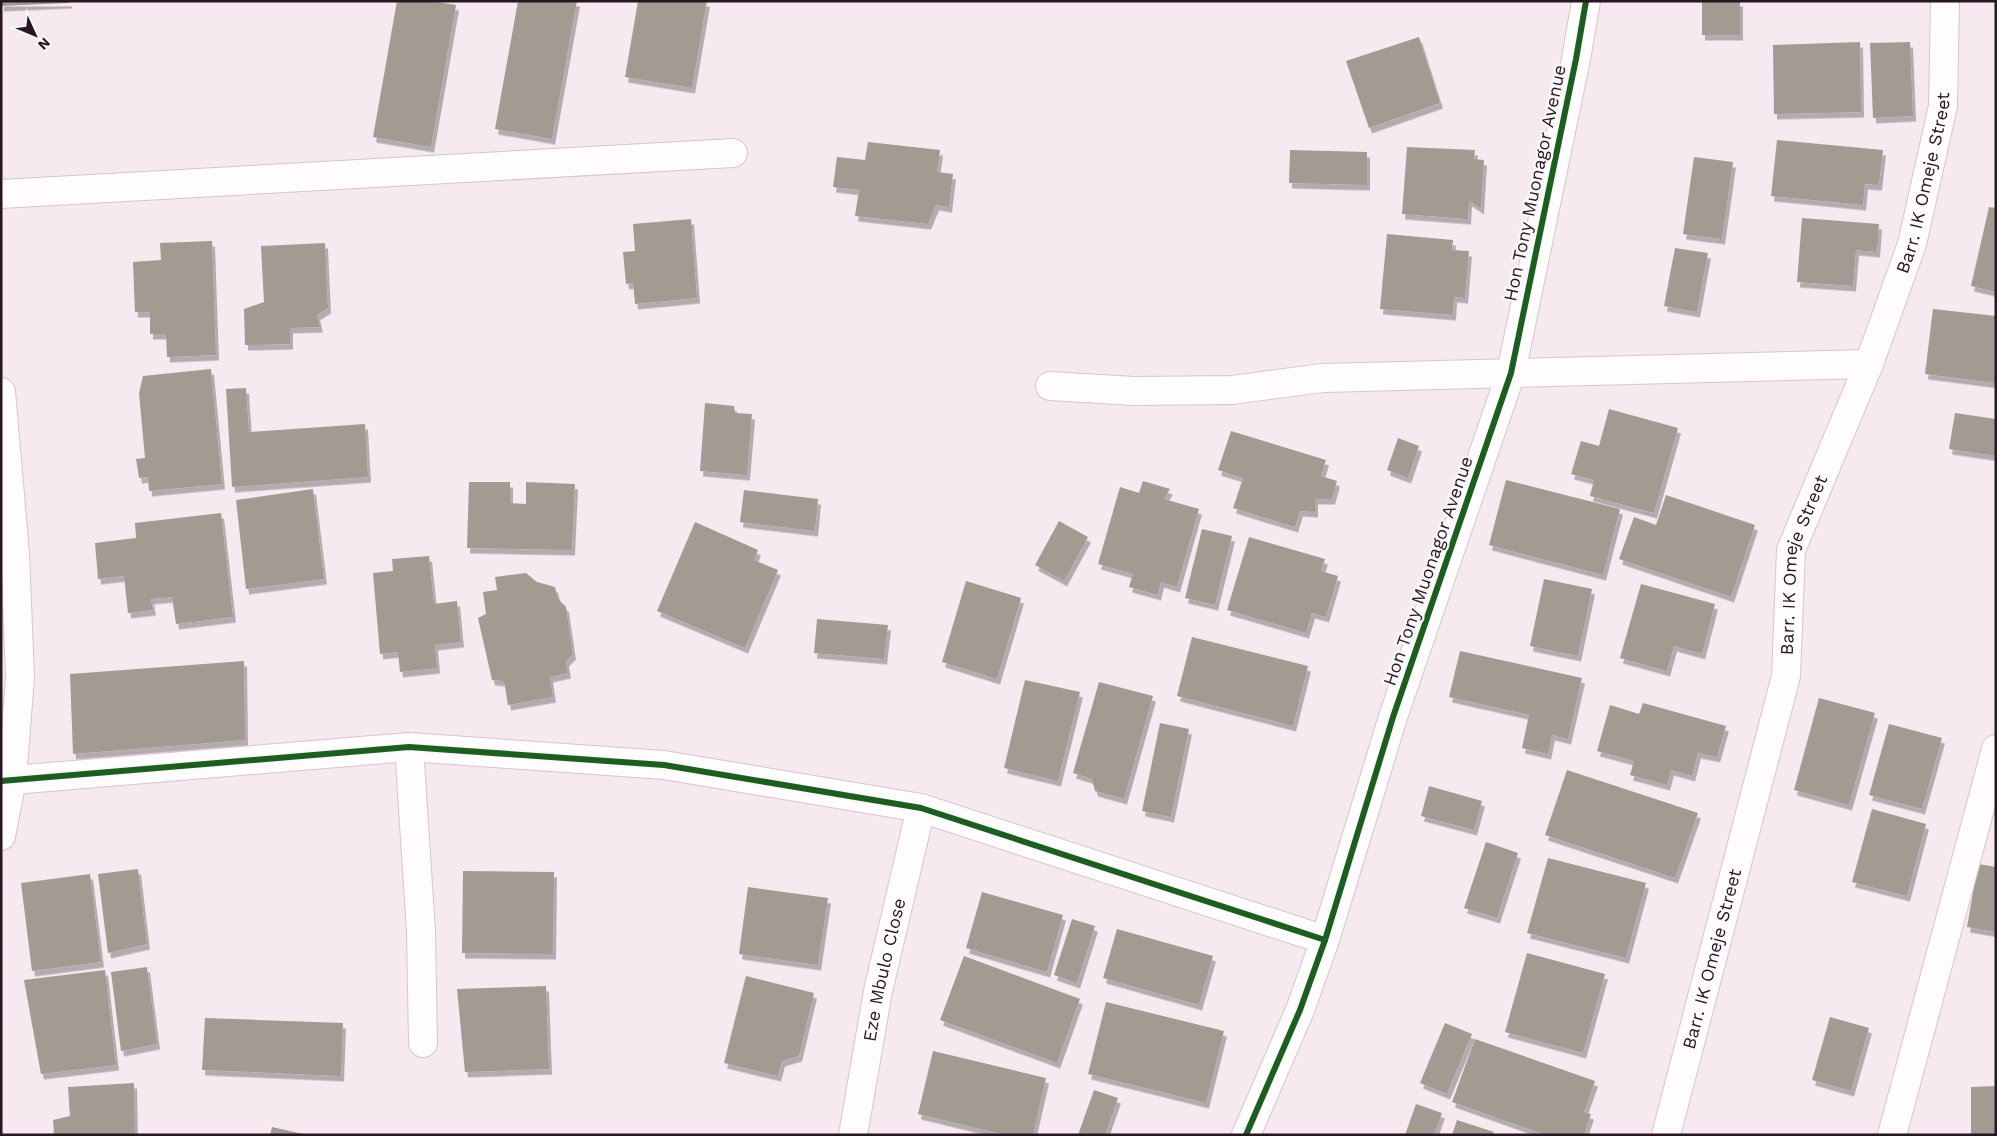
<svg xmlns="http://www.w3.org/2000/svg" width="1997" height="1136" viewBox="0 0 1997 1136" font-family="'Work Sans',sans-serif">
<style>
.building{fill:#a29b92;filter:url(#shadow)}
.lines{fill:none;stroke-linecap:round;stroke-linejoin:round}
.minor-casing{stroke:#d6c5cf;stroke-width:30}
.minor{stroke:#fefcfd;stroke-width:28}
.cycleway-casing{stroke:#f8f8f8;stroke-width:9}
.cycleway{stroke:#1b5e20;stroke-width:6}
.labels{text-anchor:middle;stroke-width:4.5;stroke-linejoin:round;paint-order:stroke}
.street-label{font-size:18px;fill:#2a1522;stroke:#f8f8f8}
</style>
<defs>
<filter id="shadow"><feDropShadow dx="3" dy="5.5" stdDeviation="0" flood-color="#0004"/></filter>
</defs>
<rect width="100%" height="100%" fill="#f6e9f0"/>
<g class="building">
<polygon points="1,1 69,1 69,3 1,6"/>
<polygon points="397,1 431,1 456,5 431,147 373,137"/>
<polygon points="518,1 577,1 552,139 495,129"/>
<polygon points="638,1 707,1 692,88 625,77"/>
<rect x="1702" y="1" width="38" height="34"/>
<polygon points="1419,37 1440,103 1369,128 1346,61"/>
<polygon points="1860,42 1861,112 1774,114 1773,45"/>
<polygon points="1910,42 1913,116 1873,118 1870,43"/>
<polygon points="1777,140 1883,150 1879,185 1865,184 1863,205 1771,196"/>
<polygon points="868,142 940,150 937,172 953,174 949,207 936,205 928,224 855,216 859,190 833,187 837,157 865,160"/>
<polygon points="1407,147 1475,150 1474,159 1484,160 1481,209 1469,201 1468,219 1402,214"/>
<polygon points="1290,150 1367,152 1367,185 1289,183"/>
<polygon points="1694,157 1733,162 1722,239 1683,234"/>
<polygon points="1989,207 1996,208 1996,292 1971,286"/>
<polygon points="1802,218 1879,224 1877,252 1856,250 1853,286 1797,282"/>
<polygon points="691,219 697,298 635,304 633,283 626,284 623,252 635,251 633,224"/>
<polygon points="1387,234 1453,240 1452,250 1469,251 1465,298 1454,297 1453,315 1380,309"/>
<polygon points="212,241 216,355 167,357 166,334 150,334 150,312 135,312 133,262 161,260 160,243"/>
<polygon points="325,243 328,308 317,315 320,327 290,328 290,344 245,345 244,309 264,302 261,246"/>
<polygon points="1675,248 1708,253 1697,312 1664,306"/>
<polygon points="1933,309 1996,316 1996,383 1925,374"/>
<polygon points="211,369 222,484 149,491 148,477 139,478 136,459 145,458 139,393 143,376"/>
<polygon points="246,388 249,432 365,424 368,477 232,487 226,389"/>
<polygon points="705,403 734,406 735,413 752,414 747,475 700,471"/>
<polygon points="1609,409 1678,428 1654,513 1590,496 1594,480 1571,474 1581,441 1599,446"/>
<polygon points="1955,413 1996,419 1996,456 1949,449"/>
<polygon points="1231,431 1326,460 1321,476 1337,481 1332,499 1315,499 1315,512 1300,511 1295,527 1233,508 1243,478 1218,470"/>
<polygon points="1398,438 1419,446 1408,478 1387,470"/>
<polygon points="1506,480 1620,509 1603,575 1489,545"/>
<polygon points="1143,481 1170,489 1164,499 1199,509 1177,587 1161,582 1158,595 1129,587 1133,574 1098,564 1120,487 1139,493"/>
<polygon points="469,482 510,482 510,503 526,504 526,482 575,484 572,550 467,548"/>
<polygon points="313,489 324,579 246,589 236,500"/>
<polygon points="744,490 818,499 815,531 740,522"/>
<polygon points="1666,495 1755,525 1731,597 1619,559 1634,517 1656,525"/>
<polygon points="221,513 233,617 176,624 172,597 151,599 153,610 128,613 124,576 98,579 95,543 136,538 135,523"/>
<polygon points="1059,521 1088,537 1064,581 1035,565"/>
<polygon points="695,522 758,550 754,560 778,570 745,648 657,611"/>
<polygon points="1202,529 1232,536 1215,605 1185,598"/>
<polygon points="1249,537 1325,559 1321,571 1338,576 1326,617 1312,613 1306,633 1227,610"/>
<polygon points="429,556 434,604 457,601 461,642 435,645 437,668 400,672 398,652 380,654 373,573 393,571 392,559"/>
<polygon points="526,573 537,582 555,587 558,599 566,607 573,654 566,661 568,673 550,677 553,697 508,705 504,681 492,680 478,618 486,614 483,592 497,590 495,577"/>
<polygon points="1544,579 1592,589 1578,656 1530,646"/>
<polygon points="966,581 1021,598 997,679 942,662"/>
<polygon points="1641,584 1715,604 1702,654 1674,646 1667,671 1620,658"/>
<polygon points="817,619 888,625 884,659 814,653"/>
<polygon points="1192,637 1308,666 1293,726 1177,696"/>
<polygon points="1460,651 1582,678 1568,739 1552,735 1548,754 1522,748 1529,715 1449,697"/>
<polygon points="244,661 245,740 73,754 70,674"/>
<polygon points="1025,680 1080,692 1058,781 1004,768"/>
<polygon points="1099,682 1153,696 1124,799 1095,791 1092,779 1073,773"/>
<polygon points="1819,698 1875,713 1849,805 1794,790"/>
<polygon points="1643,703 1726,726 1717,757 1698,753 1692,776 1671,770 1667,785 1630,775 1634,761 1597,751 1610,705 1639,714"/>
<polygon points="1160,723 1189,729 1171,817 1142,811"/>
<polygon points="1889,724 1942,738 1922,809 1869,795"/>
<polygon points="1567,770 1698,813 1675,878 1545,835"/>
<polygon points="1429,786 1482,801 1474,830 1421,816"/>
<polygon points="1872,809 1926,824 1907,896 1852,882"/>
<polygon points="1486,842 1518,853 1497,918 1464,908"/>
<polygon points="1548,858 1646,883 1626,958 1527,933"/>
<polygon points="1978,864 1996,867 1996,932 1967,927"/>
<polygon points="138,869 147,944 108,953 98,874"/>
<polygon points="463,871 554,872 553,954 462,953"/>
<polygon points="90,874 101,962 32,971 21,883"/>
<polygon points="748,887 828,898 818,965 739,954"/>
<polygon points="982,892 1063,915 1047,972 966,948"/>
<polygon points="1072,919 1095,926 1077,983 1054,975"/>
<polygon points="1117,929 1213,956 1199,1005 1103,978"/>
<polygon points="1527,953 1605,974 1583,1053 1505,1032"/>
<polygon points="964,956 1080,999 1057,1063 940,1020"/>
<polygon points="147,967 157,1044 121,1051 111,972"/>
<polygon points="105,970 116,1065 41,1074 24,980"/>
<polygon points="746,976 814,993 799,1056 782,1061 778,1076 724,1063"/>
<polygon points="546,986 549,1069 465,1072 457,989"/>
<polygon points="1106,1002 1224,1031 1206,1103 1088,1074"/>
<polygon points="1830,1017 1869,1028 1851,1091 1812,1080"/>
<polygon points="205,1018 343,1023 341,1076 202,1070"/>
<polygon points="1445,1023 1472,1034 1447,1094 1420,1083"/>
<polygon points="1475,1039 1595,1081 1584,1112 1591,1114 1584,1135 1545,1135 1452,1102"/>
<polygon points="933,1051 1046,1078 1033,1135 1005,1135 918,1114"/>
<polygon points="134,1083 135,1135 54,1135 53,1120 70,1116 68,1087"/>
<polygon points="1996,1086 1996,1135 1971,1135 1971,1087"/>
<polygon points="1094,1090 1118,1098 1105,1135 1078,1135"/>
<polygon points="1416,1104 1442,1113 1434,1135 1405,1135"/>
<polygon points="1457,1120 1494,1132 1493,1135 1452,1135"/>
<polygon points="272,1127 303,1134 303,1135 270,1135"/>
</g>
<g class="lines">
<defs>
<g id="minor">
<polyline points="1,194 733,153"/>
<polyline points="1050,386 1134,391 1232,390 1323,378 1869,364"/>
<polyline points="1,392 15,553 20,677 12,780 1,836"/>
<polyline points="409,747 421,932 423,1043"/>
<polyline points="1,781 409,747 664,765 921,808 1325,940"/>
<path id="s1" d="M853 1135 878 991 921 808"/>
<polyline points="1246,1135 1300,1010 1325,940 1393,717 1511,373 1576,59 1586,1"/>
<path id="s2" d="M1666 1135 1786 676 1791 550 1869 364 1912 244 1943 106 1945 1"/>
<polyline points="1892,1135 1996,749"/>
</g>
</defs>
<use href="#minor" class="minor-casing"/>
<use href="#minor" class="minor"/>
<defs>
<g id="cycleway">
<polyline points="1,781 409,747 664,765 921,808 1325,940"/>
<polyline points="1246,1135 1300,1010 1325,940 1393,717 1511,373 1576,59 1586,1"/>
</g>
</defs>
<use href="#cycleway" class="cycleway-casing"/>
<use href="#cycleway" class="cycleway"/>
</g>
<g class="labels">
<g class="street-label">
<text dy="6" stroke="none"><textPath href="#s2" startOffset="992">Barr. IK Omeje Street</textPath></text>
<text transform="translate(1535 183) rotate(-78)" y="6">Hon Tony Muonagor Avenue</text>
<text dy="6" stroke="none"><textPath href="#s2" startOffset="588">Barr. IK Omeje Street</textPath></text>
<text transform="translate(1428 571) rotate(-71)" y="6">Hon Tony Muonagor Avenue</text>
<text dy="6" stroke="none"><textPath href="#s2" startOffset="182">Barr. IK Omeje Street</textPath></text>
<text dy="6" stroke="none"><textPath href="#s1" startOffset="168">Eze Mbulo Close</textPath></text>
</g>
</g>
<rect width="1997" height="1136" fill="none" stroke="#2a1522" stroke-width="5"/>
<g transform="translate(35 35) rotate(134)" stroke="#f8f8f8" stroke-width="4" paint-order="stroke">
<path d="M0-4L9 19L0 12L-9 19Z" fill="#2a1522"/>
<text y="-8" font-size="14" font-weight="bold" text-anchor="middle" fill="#2a1522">N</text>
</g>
</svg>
